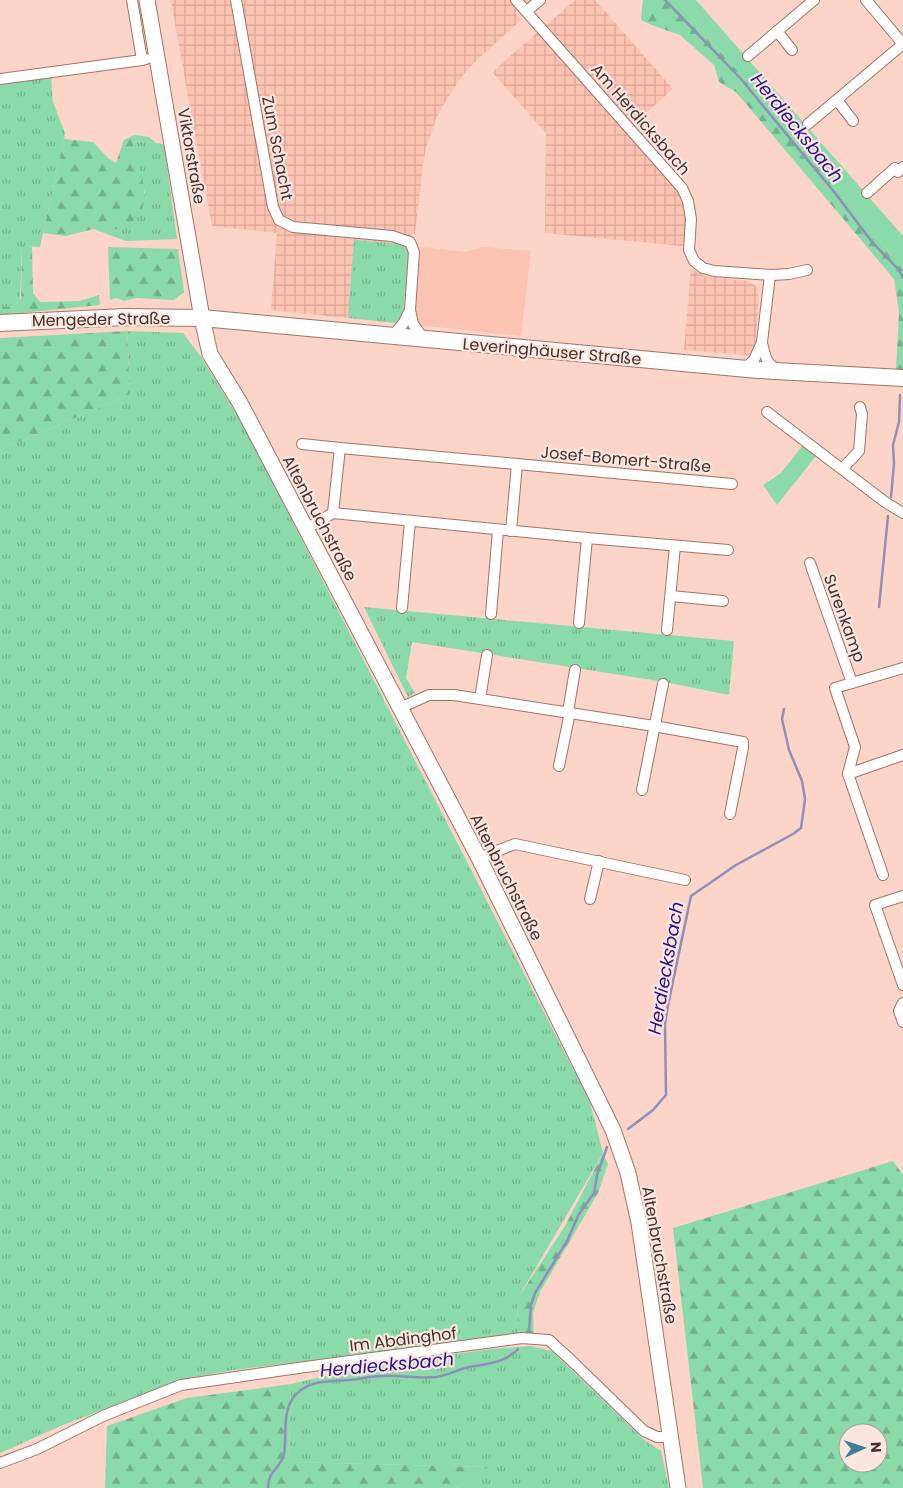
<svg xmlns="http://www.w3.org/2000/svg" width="903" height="1488" viewBox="0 0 903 1488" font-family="Poppins,sans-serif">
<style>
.built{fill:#fcc2b2}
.industrial{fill:url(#industrial-grid)}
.grass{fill:url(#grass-tufts)}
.forest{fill:url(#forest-firs);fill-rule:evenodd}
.green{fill:#8adaaa}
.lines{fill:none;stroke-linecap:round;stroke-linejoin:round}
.stream{stroke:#8e90ba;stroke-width:2.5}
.street-casing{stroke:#a07366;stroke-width:12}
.secondary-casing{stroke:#a07366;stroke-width:17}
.primary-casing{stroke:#a07366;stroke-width:18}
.street{stroke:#fff;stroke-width:10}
.secondary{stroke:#fff;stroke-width:15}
.primary{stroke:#fff;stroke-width:16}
.labels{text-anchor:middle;stroke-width:4.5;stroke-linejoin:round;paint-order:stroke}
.street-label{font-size:16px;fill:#44312b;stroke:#fbe6e0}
.water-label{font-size:18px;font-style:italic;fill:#27128e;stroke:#fbe6e0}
</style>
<defs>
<pattern id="industrial-grid" width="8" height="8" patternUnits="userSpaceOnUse" patternTransform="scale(1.25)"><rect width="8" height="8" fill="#fcc2b2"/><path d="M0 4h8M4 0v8" fill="none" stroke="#d9a799"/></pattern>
<pattern id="grass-tufts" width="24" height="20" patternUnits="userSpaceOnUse" patternTransform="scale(1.25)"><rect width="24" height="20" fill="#8adaaa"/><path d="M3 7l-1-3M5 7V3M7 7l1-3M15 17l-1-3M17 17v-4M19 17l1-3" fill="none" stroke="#72b18b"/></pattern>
<pattern id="forest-firs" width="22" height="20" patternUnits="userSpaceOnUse" patternTransform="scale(1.25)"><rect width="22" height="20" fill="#8adaaa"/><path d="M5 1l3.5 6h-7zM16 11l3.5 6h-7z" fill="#72b18b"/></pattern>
</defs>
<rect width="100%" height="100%" fill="#fcd4c8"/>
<polygon class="built" points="421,247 465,252 483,247 531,251 521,336 418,325 415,319 415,310"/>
<g class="industrial">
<polygon points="171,0 533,0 515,13 521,20 479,58 466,71 456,85 438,114 426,148 423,165 415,234 411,234 403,312 397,323 271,310 277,233 212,226 189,103"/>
<polygon points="575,0 595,0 673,89 632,125 678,177 693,247 545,233 546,133 492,72"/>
<polygon points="691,268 704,276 748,281 757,287 759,299 755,345 754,349 749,355 684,350"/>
</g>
<g class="grass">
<polygon points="51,76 53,102 65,133 64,139 40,247 22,246 20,299 14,306 0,307 0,83"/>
<polygon points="132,141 164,144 177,239 126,241 104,233 133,221 145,193"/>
<path d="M354 240 399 244C405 246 408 250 409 257L403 312 402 318 397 323 348 318Z"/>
<polygon points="127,331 183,333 201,357 242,423 590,1102 603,1153 518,1298 517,1334 234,1370 183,1379 63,1425 0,1453 0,450 130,394"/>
<polygon points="364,607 734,641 729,695 665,682 412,642 406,678 415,693 408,697"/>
<polygon points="530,1346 552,1351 644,1440 661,1451 669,1488 456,1488 487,1467 289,1462 291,1384 372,1365 491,1349"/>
</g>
<g class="forest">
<polygon points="643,0 677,0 705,35 738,71 810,159 870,228 903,270 903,370 896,370 899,312 894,279 736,92 719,82 714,65 680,35 654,26 641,20"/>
<path d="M134 135 149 137 156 143 132 141C138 164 156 204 133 221 125 227 112 230 104 233L94 229 65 236 43 233 64 139 93 142 109 159 116 163 124 140Z"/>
<polygon points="22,245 32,247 33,293 40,302 80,301 99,295 100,305 0,315 0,307 14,306 21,298"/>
<polygon points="108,247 178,249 184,292 174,300 136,298 124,301 116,298 110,300"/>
<polygon points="127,331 130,394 0,450 0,338"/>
<polygon points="603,1153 608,1164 598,1193 540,1292 533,1312 534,1335 517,1334 518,1298 565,1226"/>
<path d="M893 1161 903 1175V1488H703L673 1228ZM848 1433H878V1463H848Z"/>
<polygon points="291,1384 289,1462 488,1467 456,1488 105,1488 107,1426 187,1398"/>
</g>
<g class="green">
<polygon points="677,0 696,0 903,236 903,270 870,228 810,159 738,71 705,35"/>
<polygon points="803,445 816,456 777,505 763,485 781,473"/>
</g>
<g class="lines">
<g class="stream">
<polyline points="665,0 741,79 835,193 872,242 899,270 903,278"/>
<polyline points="891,497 894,464 893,445 899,422 900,395"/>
<polyline points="879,607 888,516"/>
<polyline points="628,1129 653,1110 666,1095 665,1024 668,1005 691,896 736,865 793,834 801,828 805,799 802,781 789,750 782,719 784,709"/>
<polyline points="529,1331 531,1305 535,1293 567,1241 579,1214 594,1193 597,1175 607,1147"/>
<path d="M268 1488C268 1470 281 1468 284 1454 287 1437 282 1413 293 1398 307 1379 328 1382 349 1380 360 1379 371 1376 383 1376 401 1375 418 1379 436 1377 448 1375 457 1370 469 1367 487 1364 505 1363 518 1349"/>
</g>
<defs>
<g id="street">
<polyline points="132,0 142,60 146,59"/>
<polyline points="236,0 273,207 279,220 293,227 392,236 410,242 414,252 410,310 413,324 423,338"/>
<polyline points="516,0 682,188 688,201 691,219 689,250 694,261 703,268 714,271 772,275 789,274 807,270"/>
<polyline points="866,0 903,44"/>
<polyline points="527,11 540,0"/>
<polyline points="777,31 792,50"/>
<polyline points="748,56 814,0"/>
<polyline points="0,79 142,60"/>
<polyline points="837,100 853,121"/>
<polyline points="808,124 903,44"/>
<polyline points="867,193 895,168 898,172 903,167"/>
<polyline points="392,336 403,324 410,310"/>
<path d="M762 343C765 355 766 365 778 369"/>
<polyline points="744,369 754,360 762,342 770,275"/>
<polyline points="767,412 885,502 903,513"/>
<polyline points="302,444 340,448"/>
<polyline points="517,464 732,484"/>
<polyline points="842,469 859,451 862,414 860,407"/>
<polyline points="333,513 340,448 517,464 511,531"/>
<polyline points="306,529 333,513 587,538 728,550"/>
<polyline points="810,563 852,683"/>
<polyline points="671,596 723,601"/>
<polyline points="402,608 410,521"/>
<polyline points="491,614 498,530"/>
<polyline points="579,623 587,538"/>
<polyline points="667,630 675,546"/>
<polyline points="480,699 487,655"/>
<polyline points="400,708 429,695 454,695 654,726 743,742 743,748 730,814"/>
<polyline points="568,712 575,670"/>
<polyline points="559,766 570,712"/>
<polyline points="848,774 903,755"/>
<polyline points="642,790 663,684"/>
<polyline points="479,858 515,844 685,880"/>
<polyline points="883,875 848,774 855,747 835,688 903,668"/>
<polyline points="903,896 875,905 903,985"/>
<polyline points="590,899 599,861"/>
<polyline points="903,1003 899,1011 903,1022"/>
<polyline points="0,1463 37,1449 103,1416 181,1385 298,1368 522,1338 549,1340 574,1363 644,1431 657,1437 670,1437"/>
</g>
<polyline id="secondary" points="147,0 202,318 210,354 240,403 479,858 613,1130 628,1173 639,1223 678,1488"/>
<polyline id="primary" points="0,323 125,317 202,318 758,370 903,378"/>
</defs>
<use href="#street" class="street-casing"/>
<use href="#secondary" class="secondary-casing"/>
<use href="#primary" class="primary-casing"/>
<use href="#street" class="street"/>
<use href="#secondary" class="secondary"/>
<use href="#primary" class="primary"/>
</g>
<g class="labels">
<g class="street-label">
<text transform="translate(641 119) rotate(49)" y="6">Am Herdicksbach</text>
<text transform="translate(278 148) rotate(79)" y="6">Zum Schacht</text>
<text transform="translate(192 156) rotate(80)" y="6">Viktorstraße</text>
<text transform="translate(101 319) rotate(-1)" y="6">Mengeder Straße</text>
<text transform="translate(552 351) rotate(5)" y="6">Leveringhäuser Straße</text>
<text transform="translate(626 459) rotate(5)" y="6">Josef-Bomert-Straße</text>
<text transform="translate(320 518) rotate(62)" y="6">Altenbruchstraße</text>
<text transform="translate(845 618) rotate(70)" y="6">Surenkamp</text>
<text transform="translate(507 877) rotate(63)" y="6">Altenbruchstraße</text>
<text transform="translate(660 1255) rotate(80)" y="6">Altenbruchstraße</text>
<text transform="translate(403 1339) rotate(-7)" y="6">Im Abdinghof</text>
</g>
<g class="water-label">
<text transform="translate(797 128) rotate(51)" y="6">Herdiecksbach</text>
<text transform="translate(666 968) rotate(-80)" y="6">Herdiecksbach</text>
<text transform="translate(387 1365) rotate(-5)" y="6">Herdiecksbach</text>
</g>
</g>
<g transform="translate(863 1448) rotate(87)"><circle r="24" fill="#fbe6e0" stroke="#b29e98"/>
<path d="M0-4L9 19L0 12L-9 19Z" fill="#3d8091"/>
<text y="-8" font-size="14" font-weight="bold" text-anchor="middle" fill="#44312b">N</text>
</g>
</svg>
